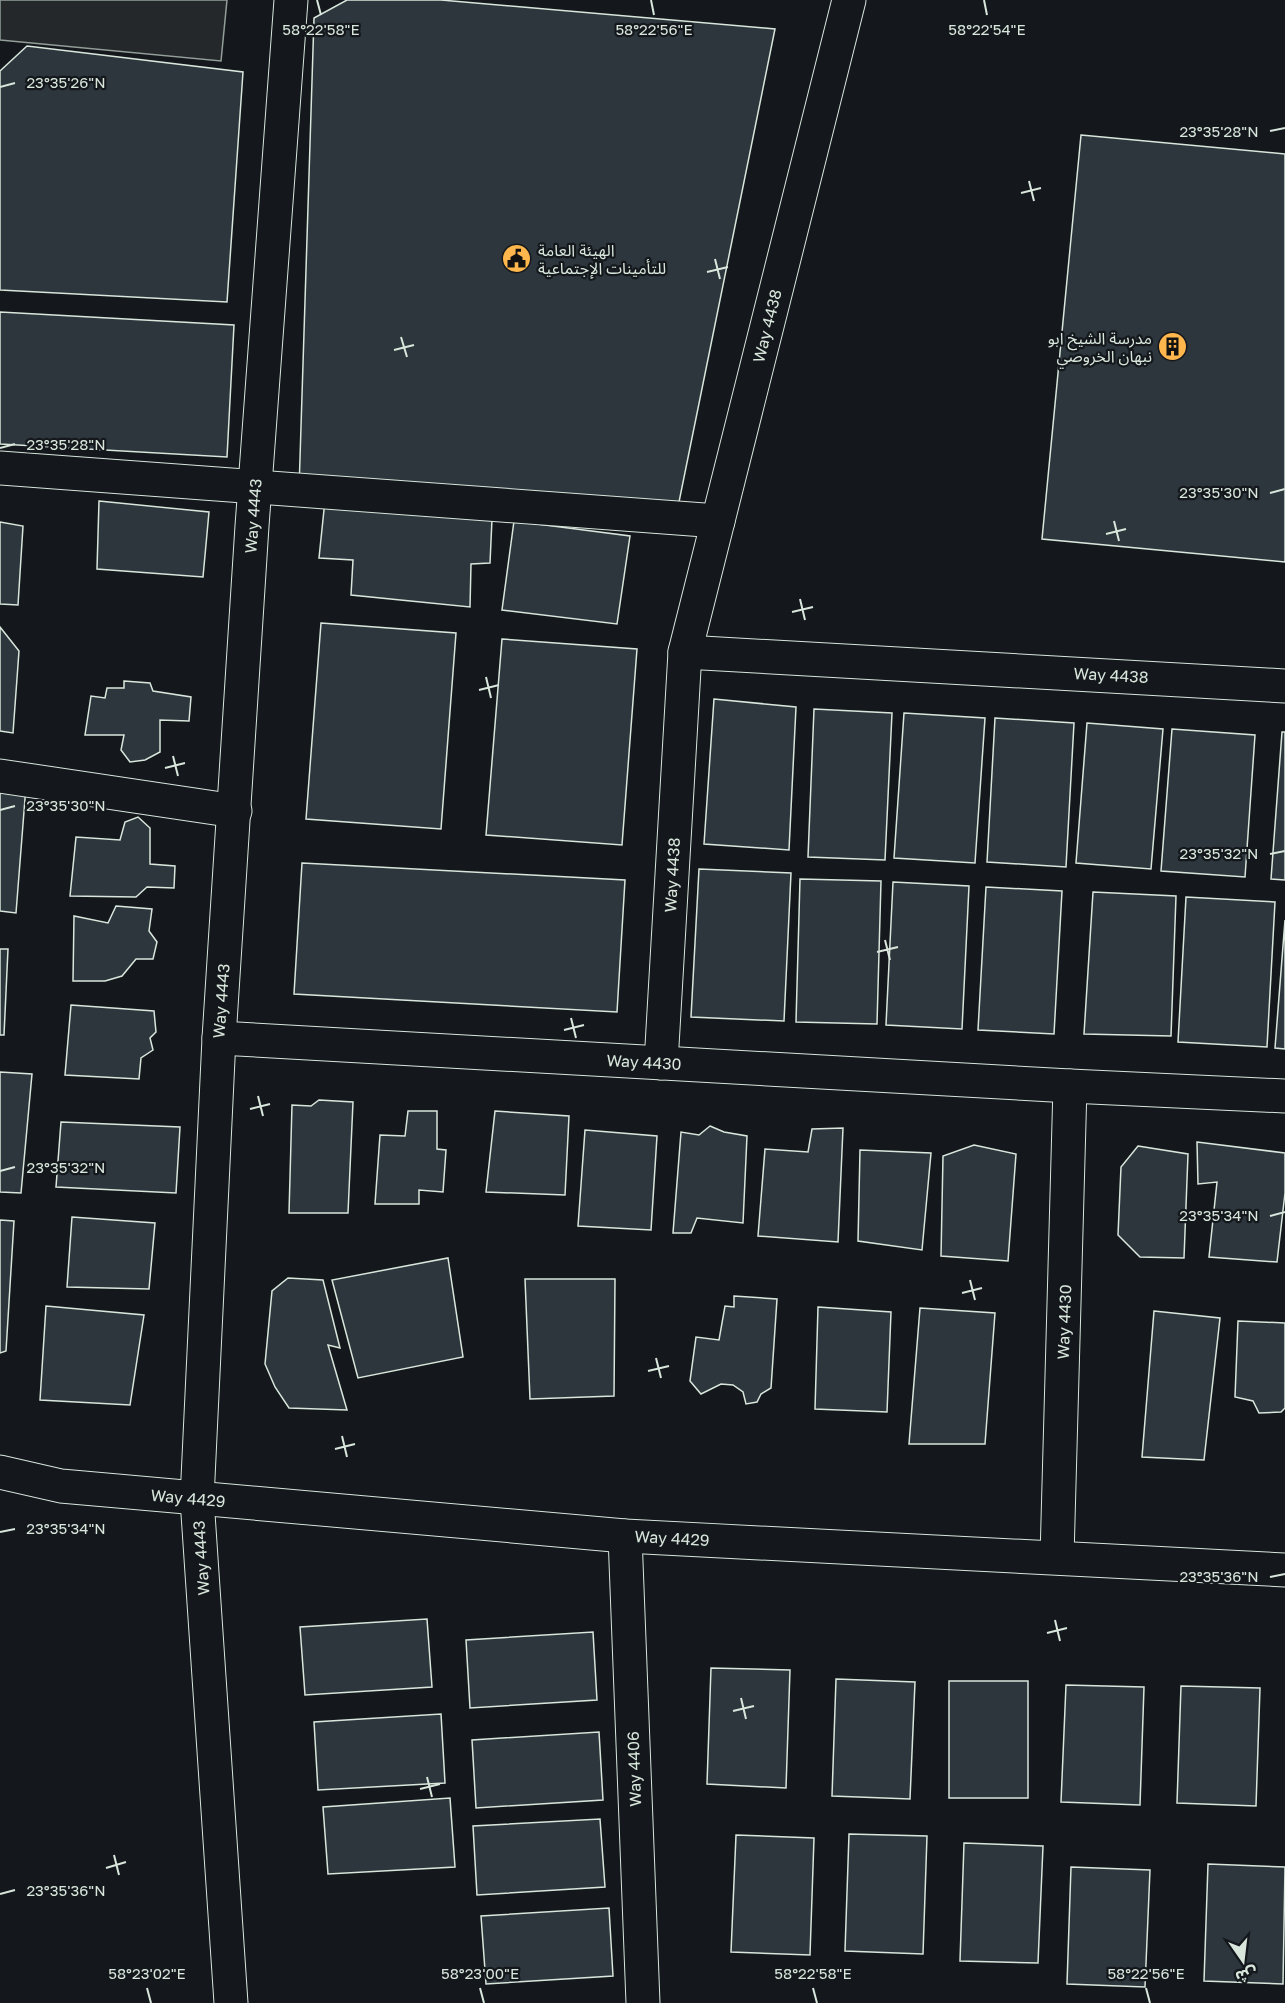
<svg xmlns="http://www.w3.org/2000/svg" width="1285" height="2003" viewBox="0 0 1285 2003" font-family="'Golos Text','Noto Sans Arabic',sans-serif">
<style>
.parking{fill:#24282b;stroke:#939e99;stroke-width:1.5}
.building{fill:#2c363c;stroke:#d8e6dc;stroke-width:1.5}
.lines{fill:none;stroke-linecap:round;stroke-linejoin:round}
.minor-casing{stroke:#d8e6dc;stroke-width:35}
.minor{stroke:#14181c;stroke-width:33}
.ticks{fill:none;stroke:#d8e6dc;stroke-width:2}
.labels{text-anchor:middle;stroke-width:4.5;stroke-linejoin:round;paint-order:stroke}
.poi-label{font-size:16px;fill:#d8e6dc;stroke:#14181c;text-anchor:start}
.street-label{font-size:16px;fill:#d8e6dc;stroke:#14181c}
.ticks-label{font-size:15px;text-anchor:middle;fill:#d8e6dc;stroke:#14181c;stroke-width:4.5;stroke-linejoin:round;paint-order:stroke}
</style>
<rect width="100%" height="100%" fill="#14181c"/>
<polygon class="parking" points="0,0 227,0 221,61 0,40"/>
<g class="building">
<polygon points="347,0 441,0 775,29 679,502 299,490 314,18"/>
<polygon points="27,46 243,72 227,302 0,290 0,71"/>
<polygon points="1081,135 1285,154 1285,562 1042,539"/>
<polygon points="0,312 234,325 227,457 0,444"/>
<polygon points="325,500 492,519 490,563 471,564 470,607 351,595 353,560 319,558"/>
<polygon points="99,501 209,512 203,577 97,569"/>
<polygon points="514,521 630,536 617,624 502,610"/>
<polygon points="0,522 23,526 18,605 0,604"/>
<polygon points="321,623 456,633 441,829 306,819"/>
<polygon points="0,627 19,651 13,733 0,731"/>
<polygon points="502,639 637,649 622,845 486,835"/>
<polygon points="124,681 150,683 153,691 191,697 189,721 160,720 160,752 145,760 130,762 121,750 124,735 85,735 91,696 105,698 107,688 124,688"/>
<polygon points="714,699 796,707 789,850 704,844"/>
<polygon points="814,709 892,713 885,860 808,857"/>
<polygon points="904,713 985,718 975,863 894,858"/>
<polygon points="995,718 1074,723 1066,867 987,862"/>
<polygon points="1087,723 1163,729 1151,869 1076,863"/>
<polygon points="1172,729 1255,735 1245,877 1161,871"/>
<polygon points="1282,732 1285,732 1285,880 1271,879"/>
<polygon points="0,783 26,786 16,913 0,911"/>
<polygon points="138,817 150,828 150,864 175,866 174,888 147,887 136,897 70,896 76,837 120,840 125,822"/>
<polygon points="302,863 625,880 617,1012 294,994"/>
<polygon points="699,869 791,873 784,1021 691,1017"/>
<polygon points="800,879 881,881 877,1024 796,1022"/>
<polygon points="893,882 969,886 962,1029 886,1025"/>
<polygon points="986,887 1062,891 1054,1034 978,1030"/>
<polygon points="1093,892 1176,896 1171,1036 1084,1034"/>
<polygon points="1186,897 1275,902 1267,1047 1178,1042"/>
<polygon points="116,906 152,909 149,931 157,942 153,959 136,959 122,976 105,981 73,981 74,916 108,923"/>
<polygon points="1285,920 1285,1049 1275,1048"/>
<polygon points="0,949 8,949 4,1035 0,1035"/>
<polygon points="71,1005 154,1011 156,1032 150,1038 153,1050 141,1058 139,1079 65,1075"/>
<polygon points="0,1072 32,1074 21,1193 0,1192"/>
<polygon points="319,1100 353,1102 348,1213 289,1213 292,1105 311,1106"/>
<polygon points="408,1111 437,1111 437,1149 446,1150 443,1192 419,1190 419,1204 375,1204 380,1135 405,1136"/>
<polygon points="495,1111 569,1116 565,1195 486,1192"/>
<polygon points="61,1122 180,1127 176,1193 56,1187"/>
<polygon points="710,1126 724,1132 747,1136 743,1223 697,1218 691,1233 673,1233 681,1132 699,1135"/>
<polygon points="843,1128 838,1242 758,1236 765,1149 808,1152 812,1129"/>
<polygon points="585,1130 657,1136 651,1230 578,1226"/>
<polygon points="1197,1142 1285,1153 1285,1193 1277,1262 1209,1257 1217,1182 1198,1184"/>
<polygon points="974,1145 1016,1154 1008,1261 941,1256 943,1156"/>
<polygon points="1138,1146 1188,1154 1184,1258 1140,1257 1118,1235 1121,1167"/>
<polygon points="860,1150 931,1153 922,1250 858,1241"/>
<polygon points="72,1217 155,1223 149,1289 67,1287"/>
<polygon points="0,1220 14,1221 6,1351 0,1353"/>
<polygon points="448,1258 463,1357 358,1378 332,1280"/>
<polygon points="288,1278 323,1280 340,1348 328,1345 347,1410 289,1408 275,1387 265,1364 272,1291"/>
<polygon points="525,1279 615,1279 614,1396 530,1399"/>
<polygon points="734,1296 777,1299 771,1388 761,1394 757,1402 746,1404 743,1392 733,1385 721,1384 701,1394 690,1381 696,1337 719,1340 725,1306 734,1307"/>
<polygon points="46,1306 144,1315 130,1405 40,1400"/>
<polygon points="818,1307 891,1312 887,1412 815,1409"/>
<polygon points="920,1308 995,1313 985,1444 909,1444"/>
<polygon points="1154,1311 1220,1318 1204,1460 1142,1457"/>
<polygon points="1238,1321 1285,1323 1285,1408 1281,1412 1259,1413 1253,1401 1235,1397"/>
<polygon points="427,1619 432,1687 305,1695 300,1627"/>
<polygon points="593,1632 597,1700 470,1708 466,1640"/>
<polygon points="711,1668 790,1670 786,1788 707,1784"/>
<polygon points="836,1679 915,1682 910,1799 832,1796"/>
<rect x="949" y="1681" width="79" height="117"/>
<polygon points="1066,1685 1144,1687 1140,1805 1061,1802"/>
<polygon points="1181,1686 1260,1688 1256,1806 1177,1803"/>
<polygon points="441,1714 445,1783 318,1790 314,1722"/>
<polygon points="599,1732 603,1800 476,1808 472,1740"/>
<polygon points="450,1798 455,1867 328,1874 323,1807"/>
<polygon points="600,1819 605,1887 477,1895 473,1826"/>
<polygon points="849,1834 927,1836 923,1954 845,1951"/>
<polygon points="736,1835 814,1838 810,1955 731,1952"/>
<polygon points="964,1843 1043,1846 1038,1963 960,1961"/>
<polygon points="1208,1864 1285,1867 1283,1984 1204,1981"/>
<polygon points="1071,1867 1150,1870 1145,1987 1067,1984"/>
<polygon points="609,1908 613,1976 486,1984 481,1916"/>
</g>
<g class="lines">
<defs>
<g id="minor">
<polyline points="0,468 718,521"/>
<polyline points="685,652 1285,686"/>
<polyline points="0,776 235,811"/>
<polyline points="219,1038 1070,1086 1285,1096"/>
<polyline points="661,1063 685,652 849,0"/>
<polyline points="0,1472 61,1486 625,1536 1285,1570"/>
<polyline points="625,1536 643,2003"/>
<polyline points="1057,1557 1070,1086"/>
<polyline points="231,2003 197,1499 219,1038 252,526 291,0"/>
</g>
</defs>
<use href="#minor" class="minor-casing"/>
<use href="#minor" class="minor"/>
</g>
<path class="ticks" d="M317 0 321 15M651 0 654 15M984 0 987 15M0 87 15 83M1270 131 1285 128M1029 181 1034 201M1021 193 1041 188M715 259 720 279M707 272 728 267M401 337 407 357M394 350 414 345M0 448 15 444M1270 493 1285 489M1114 521 1119 541M1106 534 1126 529M800 599 805 620M792 612 813 607M486 677 491 698M479 690 499 685M173 756 178 776M165 768 185 763M0 810 15 806M1270 854 1285 851M885 940 890 960M877 952 898 947M571 1018 576 1038M564 1030 584 1025M258 1096 263 1116M250 1109 270 1104M0 1171 15 1167M1270 1216 1285 1212M970 1280 975 1300M962 1293 982 1288M656 1358 661 1378M648 1371 669 1366M342 1436 347 1457M335 1449 355 1444M0 1532 15 1529M1270 1577 1285 1574M1055 1620 1060 1641M1047 1633 1067 1628M741 1698 746 1719M733 1711 754 1706M427 1777 432 1797M420 1789 440 1784M114 1855 119 1875M106 1868 126 1862M0 1894 15 1890M147 1988 151 2003M480 1988 484 2003M813 1988 817 2003M1146 1988 1150 2003"/>
<defs>
<symbol id="civic-disc" viewBox="-11 -11 22 22"><circle r="9.5" fill="#ffb74d" stroke="#14181c"/><path d="M-.6-6.5H3V-4.5H.6V-3L4-1V1h2V6H-6V1h2V-1L-.6-3ZM-1.2 2.5V6h2.4V2.5Z" fill="#111"/></symbol>
<symbol id="building-disc" viewBox="-11 -11 22 22"><circle r="9.5" fill="#ffb74d" stroke="#14181c"/><path d="M-4-6H4V6H1V3H-1V6H-4ZM-2.5-4.3h1.7v1.8h-1.7ZM.8-4.3h1.7v1.8H.8ZM-2.5-1h1.7V.8h-1.7ZM.8-1h1.7V.8H.8Z" fill="#111"/></symbol>
</defs>
<g fill-rule="evenodd">
<use href="#civic-disc" x="500" y="242" width="33" height="33"/>
<use href="#building-disc" x="1156" y="330" width="33" height="33"/>
</g>
<g class="labels">
<g class="poi-label">
<text x="538" y="256">الهيئة العامة<tspan x="538" dy="18">للتأمينات الإجتماعية</tspan></text>
<text x="1152" y="344" text-anchor="end">مدرسة الشيخ ابو<tspan x="1152" dy="18">نبهان الخروصي</tspan></text>
</g>
<g class="street-label">
<text transform="translate(767 326) rotate(-76)" y="6">Way 4438</text>
<text transform="translate(253 516) rotate(-86)" y="6">Way 4443</text>
<text transform="translate(1111 675) rotate(3)" y="6">Way 4438</text>
<text transform="translate(672 875) rotate(-87)" y="6">Way 4438</text>
<text transform="translate(221 1001) rotate(-86)" y="6">Way 4443</text>
<text transform="translate(644 1062) rotate(3)" y="6">Way 4430</text>
<text transform="translate(1064 1322) rotate(-88)" y="6">Way 4430</text>
<text transform="translate(188 1498) rotate(5)" y="6">Way 4429</text>
<text transform="translate(672 1538) rotate(3)" y="6">Way 4429</text>
<text transform="translate(201 1558) rotate(-94)" y="6">Way 4443</text>
<text transform="translate(634 1769) rotate(-92)" y="6">Way 4406</text>
</g>
</g>
<g class="ticks-label">
<text x="987" y="35">58°22'54"E</text>
<text x="321" y="35">58°22'58"E</text>
<text x="654" y="35">58°22'56"E</text>
<text x="66" y="88">23°35'26"N</text>
<text x="1219" y="137">23°35'28"N</text>
<text x="66" y="450">23°35'28"N</text>
<text x="1219" y="498">23°35'30"N</text>
<text x="66" y="811">23°35'30"N</text>
<text x="1219" y="859">23°35'32"N</text>
<text x="66" y="1173">23°35'32"N</text>
<text x="1219" y="1221">23°35'34"N</text>
<text x="66" y="1534">23°35'34"N</text>
<text x="1219" y="1582">23°35'36"N</text>
<text x="66" y="1896">23°35'36"N</text>
<text x="147" y="1979">58°23'02"E</text>
<text x="480" y="1979">58°23'00"E</text>
<text x="813" y="1979">58°22'58"E</text>
<text x="1146" y="1979">58°22'56"E</text>
</g>
<g transform="translate(1243 1961) rotate(166)" stroke="#14181c" stroke-width="4.5" paint-order="stroke">
<path d="M0-4.5L10 22L0 15L-10 22Z" fill="#d8e6dc"/>
<text y="-9" font-size="16" font-weight="bold" text-anchor="middle" fill="#d8e6dc">ش</text>
</g>
</svg>
